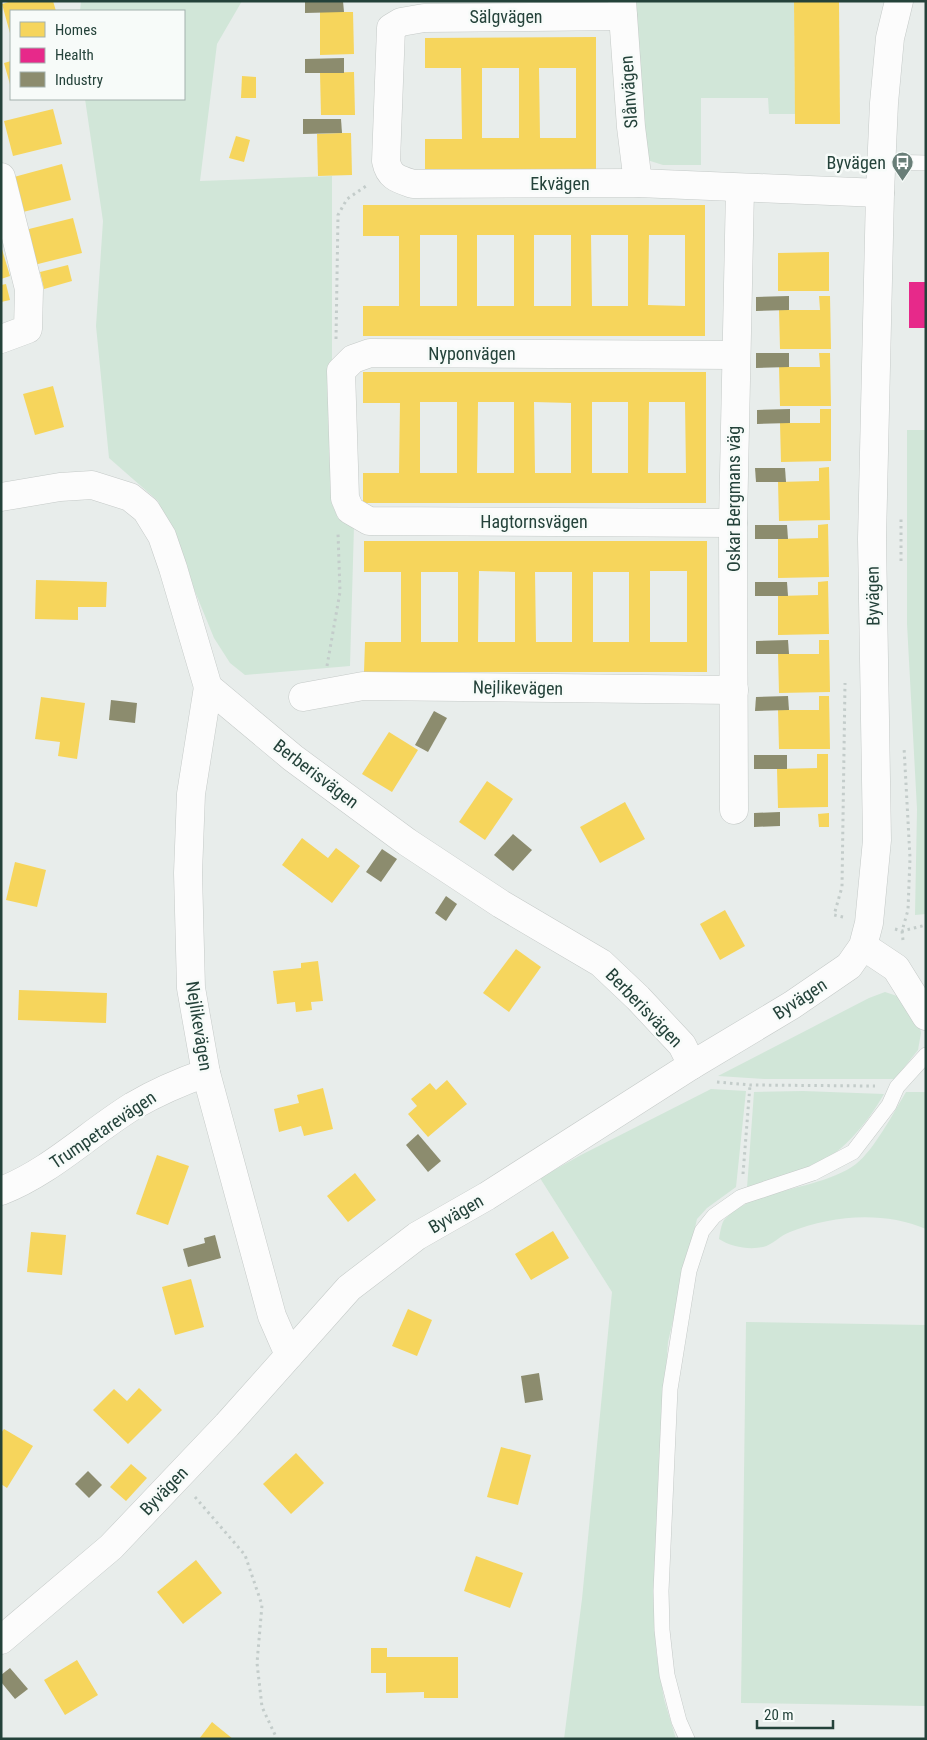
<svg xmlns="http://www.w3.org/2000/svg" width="927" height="1740" viewBox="0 0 927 1740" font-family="'Roboto Condensed',sans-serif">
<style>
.green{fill:#d1e6d8}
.homes{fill:#f6d55c;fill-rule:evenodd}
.health{fill:#e7298a}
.industry{fill:#8c8c6e}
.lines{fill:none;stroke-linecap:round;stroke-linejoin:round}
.service-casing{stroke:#c5cac8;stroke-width:16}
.minor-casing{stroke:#c5cac8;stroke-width:29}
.tertiary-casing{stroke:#c5cac8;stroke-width:29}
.path{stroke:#c3ccca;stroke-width:3;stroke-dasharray:2.5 4;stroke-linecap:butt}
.service{stroke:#fcfcfc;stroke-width:15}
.minor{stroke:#fcfcfc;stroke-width:28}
.tertiary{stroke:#fcfcfc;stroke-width:28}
.labels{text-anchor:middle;stroke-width:5;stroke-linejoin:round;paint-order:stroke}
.street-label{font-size:18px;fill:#24423a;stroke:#f7fbf9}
.poi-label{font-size:18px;fill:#24423a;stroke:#f7fbf9;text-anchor:end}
</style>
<rect width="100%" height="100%" fill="#e8edeb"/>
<g class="green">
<polygon points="81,1 242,1 217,44 200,181 332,176 332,504 338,518 354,526 350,666 245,675 230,663 214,638 158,501 109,458 96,326 103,221 85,99 184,99 184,11 80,11"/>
<polygon points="633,1 794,1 795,114 769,114 768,98 701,98 701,165 663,165 644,159"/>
<polygon points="907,430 926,430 926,914 915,915 917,809 907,624"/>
<polygon points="885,992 897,996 919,1024 921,1033 918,1050 895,1079 764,1079 718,1076 869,998"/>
<polygon points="711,1089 746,1091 736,1187 707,1208 697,1219 668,1342 659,1466 654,1598 656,1652 664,1699 676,1739 564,1739 582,1599 612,1292 540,1178 581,1155"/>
<path d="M803 1091 884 1094C866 1125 840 1157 805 1170 786 1177 766 1182 747 1188L754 1092Z"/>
<path d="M906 1092H926V1229C884 1211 832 1215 790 1232 781 1235 772 1245 763 1247 749 1250 731 1247 719 1239 720 1233 721 1225 724 1220 751 1188 820 1191 856 1164 874 1150 894 1112 906 1092Z"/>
<polygon points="746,1322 926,1325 926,1706 741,1703"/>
</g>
<g class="homes">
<polygon points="12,1 53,1 56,11 11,11 11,37 2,4"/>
<polygon points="794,1 839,1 840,124 795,124"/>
<polygon points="320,12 353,12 354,54 320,55"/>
<path d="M596 37V169H425V139H462L461 68H425V38ZM482 68H519V138H482ZM539 68H576V138H540Z"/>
<polygon points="11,61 11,88 4,63"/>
<polygon points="354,72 355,115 321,115 320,73"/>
<polygon points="242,76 256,77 256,98 241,98"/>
<polygon points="53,109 62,144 13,156 4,121"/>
<polygon points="342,133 351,133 352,175 318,176 317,134"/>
<polygon points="236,136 250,140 244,162 229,158"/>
<polygon points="62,164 71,200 23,212 14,177"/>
<path d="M363 205H705V336H363V306H399V236H363ZM420 235H457V306H420ZM477 235H514V306H477ZM534 235H571V306H534ZM591 235H628V306H592ZM649 235H685V306L648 305Z"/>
<polygon points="73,218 82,253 34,265 25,230"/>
<polygon points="1,246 10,276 1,279"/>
<polygon points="829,252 829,291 778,291 778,253"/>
<polygon points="68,265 72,281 44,289 40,272"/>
<polygon points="6,284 10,300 1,302 1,285"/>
<polygon points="819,296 830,296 831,349 780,349 779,310 820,310"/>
<polygon points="819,353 830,353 831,406 780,406 779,367 820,367"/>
<path d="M363 372H706V503H363V473H399L400 403H363ZM420 402H457V473H420ZM478 402H514V473H477ZM534 402 571 403V473H535ZM592 402H628V473H592ZM649 402H685L686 473H648Z"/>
<polygon points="53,386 64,427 35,435 23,394"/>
<polygon points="820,409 831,409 831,461 781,462 780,423 820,423"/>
<polygon points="829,467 830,520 779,521 778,482 819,481 819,468"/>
<polygon points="828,524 829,577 778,578 778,539 818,538 818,525"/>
<path d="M364 541H707V672H364L365 642H401V572H364ZM479 571 515 572V642H478ZM650 571H687V642H650ZM421 572H458V642H421ZM535 572H572V642H536ZM593 572H629V642H593Z"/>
<polygon points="36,580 107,582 106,607 78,607 78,620 35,619"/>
<polygon points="828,581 829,634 778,635 778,596 818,595 818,582"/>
<polygon points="819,640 829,640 830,692 779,693 778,654 819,654"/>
<polygon points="819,696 829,696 830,749 779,749 778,710 819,710"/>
<polygon points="41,697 85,703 77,759 58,756 60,742 35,739"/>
<polygon points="389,732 418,750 392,792 362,774"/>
<polygon points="817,754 828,754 828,807 778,808 777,769 817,768"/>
<polygon points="487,781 513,799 485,840 459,822"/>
<polygon points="625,802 645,839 600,863 580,827"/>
<polygon points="829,813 829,827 819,827 818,814"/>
<polygon points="302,838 328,858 336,848 360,866 332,903 282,865"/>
<polygon points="15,862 46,870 37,907 6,900"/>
<polygon points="725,910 745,946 720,960 700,924"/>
<polygon points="516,949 541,967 509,1012 483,993"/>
<polygon points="318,961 323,1001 311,1002 312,1010 296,1012 295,1002 277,1004 273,971 301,968 301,963"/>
<polygon points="19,990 107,993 106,1023 18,1020"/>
<polygon points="447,1080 467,1104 428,1137 408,1114 417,1106 411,1099 430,1083 436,1090"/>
<polygon points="323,1088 333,1129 304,1136 301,1126 279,1132 274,1109 299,1103 297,1095"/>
<polygon points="157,1155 189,1166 168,1225 136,1214"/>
<polygon points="355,1173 376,1200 348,1222 327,1196"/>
<polygon points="553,1231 569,1258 531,1280 515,1254"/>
<polygon points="31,1232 66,1235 62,1275 27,1272"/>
<polygon points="191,1279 204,1327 175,1335 162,1287"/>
<polygon points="408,1309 432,1320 417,1356 392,1346"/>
<polygon points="139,1388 162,1410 128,1444 93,1410 114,1389 127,1401"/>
<polygon points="4,1429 33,1446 7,1488 1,1484 1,1433"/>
<polygon points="501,1447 531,1455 518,1505 487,1497"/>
<polygon points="296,1453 324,1483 291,1514 263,1484"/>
<polygon points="131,1464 147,1478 126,1501 110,1487"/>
<polygon points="476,1556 523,1573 510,1608 464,1591"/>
<polygon points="196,1560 222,1593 183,1624 157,1592"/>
<polygon points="371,1648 387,1648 387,1657 458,1657 458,1698 424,1698 424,1692 386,1693 386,1673 371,1673"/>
<polygon points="77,1660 98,1695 65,1715 44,1680"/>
<polygon points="212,1722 233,1739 199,1739"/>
</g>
<rect class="health" x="909" y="282" width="17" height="46"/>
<g class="industry">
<polygon points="305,1 343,1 344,12 305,13"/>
<polygon points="344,58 344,73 305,73 305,59"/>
<polygon points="303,119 341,119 342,133 303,134"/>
<polygon points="789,296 789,310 756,311 756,297"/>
<polygon points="756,353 789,353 789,367 756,368"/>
<polygon points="790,409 790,423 757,424 757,410"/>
<polygon points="755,468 785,468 786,482 756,482"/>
<polygon points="755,525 787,525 788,539 755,539"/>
<polygon points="755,582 787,582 788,596 755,596"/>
<polygon points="788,640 789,654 756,654 756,641"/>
<polygon points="788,696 789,710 755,711 756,697"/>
<polygon points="111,700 137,703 135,723 109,720"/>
<polygon points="434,711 447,718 428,752 415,745"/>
<rect x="754" y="755" width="33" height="14"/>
<polygon points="780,812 780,826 754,827 754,813"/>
<polygon points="513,834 532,850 513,871 494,855"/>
<polygon points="382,849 397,859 381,882 366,872"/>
<polygon points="446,896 457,904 446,921 435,913"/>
<polygon points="418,1134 441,1161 428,1172 406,1145"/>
<polygon points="215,1235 221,1258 188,1267 183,1249 205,1243 204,1238"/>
<polygon points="539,1373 543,1400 525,1403 521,1376"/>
<polygon points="88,1471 102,1485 89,1498 75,1484"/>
<polygon points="10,1668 28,1689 15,1699 1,1682 1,1675"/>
</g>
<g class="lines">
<defs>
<g id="service">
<polyline points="881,162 926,163"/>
<polyline points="687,1739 679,1721 667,1675 662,1630 661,1591 670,1389 689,1271 702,1231 714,1216 741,1197 813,1173 853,1152 889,1105 897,1087 926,1055"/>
</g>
<g id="minor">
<polyline points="622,1 631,127 638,183"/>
<path d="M623 16 424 18 401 22 391 28 386 161C389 177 398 179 413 184L638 183 880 193"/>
<polyline points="1,177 29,289 28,329 1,339"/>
<polyline points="1,497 60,487 92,485 130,497 146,510 162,536 173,568 208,687 293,758 407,842 501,904 601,963 638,998 682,1045 692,1065"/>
<polyline points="733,523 369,521 350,510 345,498 341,371 353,359 370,353 735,355"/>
<polyline points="208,687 191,794 188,873 191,988 206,1073 272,1316 289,1355"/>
<polyline points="303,697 363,686 734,690"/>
<polyline points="734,810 733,523 740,189"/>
<polyline points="863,946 896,968 926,1016"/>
<path d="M1 1191C50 1172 88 1134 133 1106 157 1092 180 1082 206 1073"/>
</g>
<polyline id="tertiary" points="1,1640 111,1547 227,1425 349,1288 417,1236 487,1196 692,1065 792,1005 849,966 863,946 869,923 877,840 872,539 880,193 884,103 890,38 899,1"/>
</defs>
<use href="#service" class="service-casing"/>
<use href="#minor" class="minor-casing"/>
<use href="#tertiary" class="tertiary-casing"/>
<g class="path">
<polyline points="336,339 338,215 347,199 369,184"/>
<polyline points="901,561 901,517"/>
<polyline points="327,666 340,592 338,533"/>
<polyline points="843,917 834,915 842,887 845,683"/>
<polyline points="895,929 902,931 926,925"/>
<polyline points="903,940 902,931 908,910 910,858 904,747"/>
<polyline points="717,1082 750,1085 875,1086"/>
<polyline points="743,1174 750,1085"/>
<polyline points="195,1497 245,1555 262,1605 257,1663 262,1707 277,1739"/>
</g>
<use href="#service" class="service"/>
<use href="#minor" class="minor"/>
<use href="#tertiary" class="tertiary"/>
</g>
<defs>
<symbol id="bus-pin" viewBox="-11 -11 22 30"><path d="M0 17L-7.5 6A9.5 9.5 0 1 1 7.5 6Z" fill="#697e78" stroke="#f7fbf9"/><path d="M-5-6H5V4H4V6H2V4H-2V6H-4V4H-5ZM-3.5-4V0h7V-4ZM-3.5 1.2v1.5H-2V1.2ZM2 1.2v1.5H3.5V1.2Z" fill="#fff"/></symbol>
</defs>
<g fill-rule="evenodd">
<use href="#bus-pin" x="890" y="150" width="25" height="34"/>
</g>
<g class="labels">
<g class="street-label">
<text x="506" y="23">Sälgvägen</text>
<text transform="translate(629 92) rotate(-94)" y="6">Slånvägen</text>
<text x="560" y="190">Ekvägen</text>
<text x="472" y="360">Nyponvägen</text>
<text transform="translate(734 499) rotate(-90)" y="6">Oskar Bergmans väg</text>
<text x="534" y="528">Hagtornsvägen</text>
<text transform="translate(873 596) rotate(-91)" y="6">Byvägen</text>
<text transform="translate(518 688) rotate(1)" y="6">Nejlikevägen</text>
<text transform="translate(316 774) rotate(37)" y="6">Berberisvägen</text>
<text transform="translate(800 999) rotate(-33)" y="6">Byvägen</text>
<text transform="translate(644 1008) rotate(46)" y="6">Berberisvägen</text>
<text transform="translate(199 1026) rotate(81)" y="6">Nejlikevägen</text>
<text transform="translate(103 1130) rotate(-34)" y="6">Trumpetarevägen</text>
<text transform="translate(456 1214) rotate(-30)" y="6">Byvägen</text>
<text transform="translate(164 1491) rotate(-46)" y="6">Byvägen</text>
</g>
<g class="poi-label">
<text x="886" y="169">Byvägen</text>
</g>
</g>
<rect width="927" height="1740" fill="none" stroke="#24423a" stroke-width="5"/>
<rect x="10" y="10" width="175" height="90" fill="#f7fbf9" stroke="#a3b1ad"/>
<rect x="20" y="22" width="25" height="15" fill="#f6d55c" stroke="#a3b1ad"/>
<text x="55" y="35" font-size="15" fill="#24423a">Homes</text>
<rect x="20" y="48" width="25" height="15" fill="#e7298a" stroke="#a3b1ad"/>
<text x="55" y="60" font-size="15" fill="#24423a">Health</text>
<rect x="20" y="72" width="25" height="15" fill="#8c8c6e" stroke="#a3b1ad"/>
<text x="55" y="85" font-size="15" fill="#24423a">Industry</text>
<path d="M757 1720v8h76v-8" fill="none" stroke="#24423a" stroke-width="2.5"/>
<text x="764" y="1720" font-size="15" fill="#24423a" stroke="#f7fbf9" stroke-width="4" paint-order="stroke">20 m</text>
</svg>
